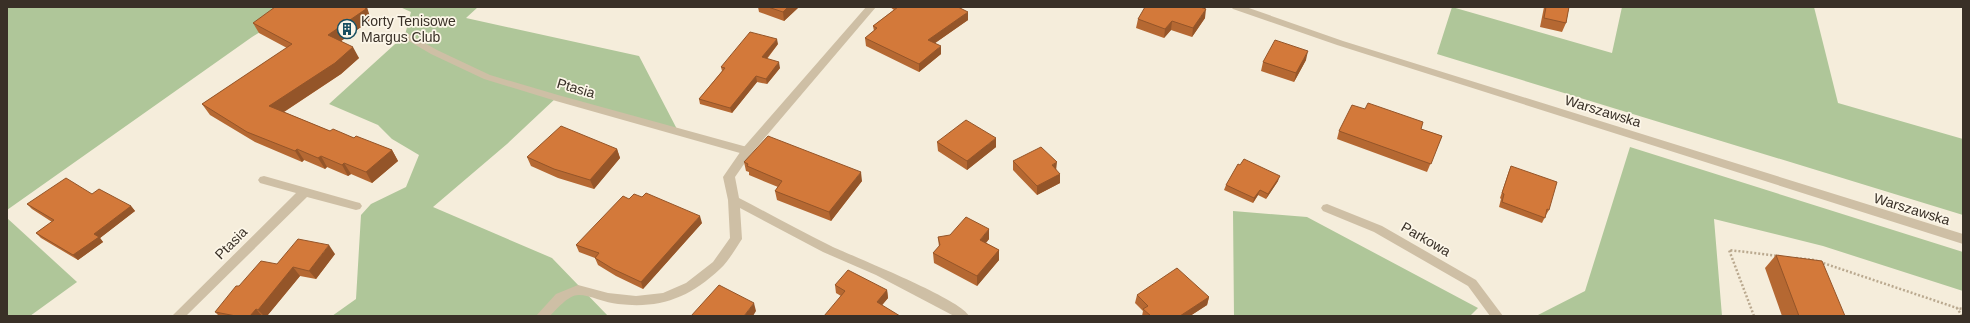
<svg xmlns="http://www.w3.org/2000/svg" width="1970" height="323" viewBox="0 0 1970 323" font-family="Helvetica,sans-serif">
  <rect width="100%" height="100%" fill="#f5eddb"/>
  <path fill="#afc699" d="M7 7H301L252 37 7 210Z
    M400 7H478L466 18 639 56 679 133 556 98 507 144 433 207 552 258 608 316H332L356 299 361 215 371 204 406 187 419 155 392 139 378 125 329 104 405 35 411 12Z
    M1452 7 1612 53 1622 7H1814L1838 103 1963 139V215L1437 54Z
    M1630 147 1963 252V291L1823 246 1714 219 1722 316H1536L1585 291Z
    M1233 211 1307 217 1478 308 1470 316H1234Z
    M7 218 77 282 30 316H7Z"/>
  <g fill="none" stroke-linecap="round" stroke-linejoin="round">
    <path stroke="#baa98f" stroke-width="2.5" stroke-dasharray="2 2" stroke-linecap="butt" d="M1796 258 1814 260 1957 308
      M1754 316 1729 250 1779 256
      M1962 316 1957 308 1963 309"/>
    <path fill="#cebfa5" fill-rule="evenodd" d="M405 32 437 50 490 75 558 95 747 147 752 151 747 155 556 101 484 79 431 54 402 37 401 35Z"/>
    <path fill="#cebfa5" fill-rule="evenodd" d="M866 7H876L751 154 735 177 739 198C770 214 800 231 831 246 854 257 961 299 969 316H954L876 275 823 252 740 208 742 239 740 242C734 251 728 262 720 269 689 298 660 309 618 304 606 303 589 295 579 295 568 295 557 309 550 316H536L556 294 578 285 608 293 636 296 663 293 686 283 713 262 730 238 728 200 723 177 725 174 743 148Z
      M264 176 356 202 360 203 362 206 360 209 356 210 307 197 186 316H172L296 193 260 183 258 180 260 177Z
      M1327 204 1382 226 1476 280 1503 316H1490L1468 286 1374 232 1323 211 1321 208 1323 205Z"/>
    <path fill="#cebfa5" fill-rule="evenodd" d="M1231 7H1246L1343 41 1963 234V244L1337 45 1233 9Z"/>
  </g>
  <path fill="#b56832" d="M758 7H799L784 21 759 12Z
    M890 7H958L968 20 935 43 941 54 919 72 866 46 865 38 874 31 873 26 894 10Z
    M1544 7H1569L1566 23 1562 32 1540 27Z
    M1205 18 1192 37 1171 30 1164 38 1136 28 1138 19Z
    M371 20 341 41 359 58 341 74 284 112 330 131 354 138 392 150 398 161 372 183 351 174 348 176 327 167 325 169 304 160 302 162 255 142 210 115 202 104 287 48 259 33 253 23Z
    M778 44 767 59 780 68 767 84 757 82 732 113 700 104 699 99 722 71 721 67Z
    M1306 60 1294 82 1261 71 1263 62Z
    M1421 129 1442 136 1427 172 1337 139 1339 131Z
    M937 142 996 147 967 170 938 151Z
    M617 149 620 158 594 189 558 178 531 166 527 157Z
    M1013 161 1056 169 1060 183 1037 195 1013 170Z
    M744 162 862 181 831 221 777 200 775 191 778 187 749 175V172L746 171Z
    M1511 166 1549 210 1546 215 1542 223 1499 207 1501 199 1500 198 1509 171Z
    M1278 181 1266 199 1258 195 1253 203 1224 190 1226 185Z
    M92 194 131 206 135 211 100 238 103 242 78 260 41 238 36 233 52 222 32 209 27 204Z
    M629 199 702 223 643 289 616 276 598 265 595 258 579 252 576 245Z
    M938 237 989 239 986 243 999 250V260L977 286 934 263 933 253 939 247Z
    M335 254 316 279 300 276 267 316H219L215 312 239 286 277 264Z
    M1776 255 1845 316H1782L1765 268Z
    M835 285 887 290 888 298 882 305 841 296 836 293Z
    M1137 295 1209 297 1207 305 1190 316H1142L1143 311 1135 303Z"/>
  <path fill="#945529" d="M365 7H367L371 20 334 46 328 35Z
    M788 7H799L784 21 783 12Z
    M1206 9 1205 18 1192 37 1193 28Z
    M968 12V20L928 48V40Z
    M1172 21 1171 30 1164 38 1165 29Z
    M777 39 778 44 763 63 762 57Z
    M941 46V54L919 72V64Z
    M353 47 359 58 341 74 276 117 269 106Z
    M1308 51 1306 60 1294 82 1296 73Z
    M779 62 780 68 767 84 766 79Z
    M756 76 757 82 732 113 730 108Z
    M996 138V147L967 170V161Z
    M297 149 304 160 302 162 295 151Z
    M617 149 620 158 594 189 590 180Z
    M392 150 398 161 372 183 366 172Z
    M321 156 327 167 325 169 318 158Z
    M1057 162 1056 171 1052 165Z
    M344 163 351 174 348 176 342 165Z
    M861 172 862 181 831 221 829 212Z
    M1060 174V183L1037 195V186Z
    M1280 176 1278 181 1266 199 1268 194Z
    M1260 190 1258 195 1253 203 1254 198Z
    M131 206 135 211 100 238 103 242 78 260 73 255 94 234Z
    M700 216 702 223 643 289 641 282Z
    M989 229V239L980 250V240Z
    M329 245 335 254 316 279 309 271Z
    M999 250V260L977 286V276Z
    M293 267 300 276 267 316H264L258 310Z
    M887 290 888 298 878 310 877 302Z
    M1209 297 1207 305 1190 316H1180Z
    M754 303 756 311 753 316H744Z
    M256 309 262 316H250Z"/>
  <path fill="#d3793a" stroke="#945529" d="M275 7H365L366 9 328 35 353 47 335 63 269 106 330 131 333 129 354 138 356 136 392 150 366 172 344 163 342 165 321 156 318 158 297 149 295 151 247 132 202 104 292 44 253 23Z
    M768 7H788L783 12Z
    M898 7H958L968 12 928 40 941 46 919 64 865 38 877 28 873 26Z
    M1145 7H1200L1206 9 1193 28 1172 21 1165 29 1138 19Z
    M1546 7H1569L1566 23 1544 18Z
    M750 32 777 39 762 57 779 62 766 79 756 76 730 108 699 99 725 68 721 67Z
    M1275 40 1308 51 1296 73 1263 62Z
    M1368 103 1423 122 1421 129 1442 136 1431 164 1339 131 1352 105 1365 109Z
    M966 120 996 138 967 161 937 142Z
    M561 126 617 149 590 180 554 169 527 157Z
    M768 136 861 172 829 212 775 191 782 181 747 166 748 164 744 162Z
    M1041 147 1057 162 1052 165 1060 174 1037 186 1013 161Z
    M1244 159 1280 176 1268 194 1260 190 1254 198 1226 185 1238 164 1240 165Z
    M1511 166 1557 182 1549 210 1547 209 1545 218 1502 202 1504 194 1502 193Z
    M66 178 92 194 99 189 131 206 94 234 99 237 73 255 36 233 54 220 27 204Z
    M646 193 700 216 641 282 613 269 595 258 599 253 576 245 623 196 629 199 634 194 642 197Z
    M966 217 989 229 980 240 999 250 977 276 933 253 940 245 938 237 950 235Z
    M298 239 329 245 309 271 293 267 258 310 256 309 250 316H236L215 312 236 286H239L261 261 277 264Z
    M1776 255 1822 261 1845 316H1799Z
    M1177 268 1209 297 1180 316H1151L1143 309 1148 306 1137 295Z
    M848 270 887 290 877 302 900 316H824L845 291 835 285Z
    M719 285 754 303 744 316H691Z"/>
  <defs>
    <symbol id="building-ring" viewBox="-11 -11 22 22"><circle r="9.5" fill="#fcf6e8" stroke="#184f60" stroke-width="1.5"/><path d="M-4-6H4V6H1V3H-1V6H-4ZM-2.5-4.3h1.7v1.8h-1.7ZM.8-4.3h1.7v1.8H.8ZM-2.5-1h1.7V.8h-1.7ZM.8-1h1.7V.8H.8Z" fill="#184f60"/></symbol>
  </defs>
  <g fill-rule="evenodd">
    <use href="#building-ring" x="336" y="18" width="22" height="22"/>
  </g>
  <g text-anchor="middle" stroke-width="3.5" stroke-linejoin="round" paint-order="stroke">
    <g font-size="14" fill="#393027" stroke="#fcf6e8" text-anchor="start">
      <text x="361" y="26">Korty Tenisowe<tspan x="361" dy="16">Margus Club</tspan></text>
    </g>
    <g font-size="14" fill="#393027" stroke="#fcf6e8">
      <text transform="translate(576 88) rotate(16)" y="5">Ptasia</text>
      <text transform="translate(1603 111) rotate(17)" y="5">Warszawska</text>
      <text transform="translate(1912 209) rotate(17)" y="5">Warszawska</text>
      <text transform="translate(1426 239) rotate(30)" y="5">Parkowa</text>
      <text transform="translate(231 243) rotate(-45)" y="5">Ptasia</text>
    </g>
  </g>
  <rect width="1970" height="323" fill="none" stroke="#393027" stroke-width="16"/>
</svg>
